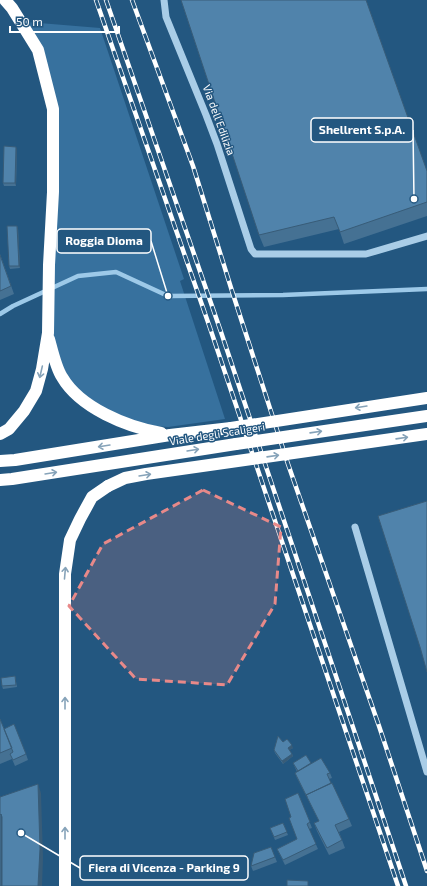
<svg xmlns="http://www.w3.org/2000/svg" width="427" height="886" viewBox="0 0 427 886" font-family="'Exo 2',sans-serif">
  <rect width="100%" height="100%" fill="#235780"/>
  <path fill="#37719e" d="M27 22 100 28 184 279 180 281 225 419 168 427 144 425 120 420 72 386 55 349 52 324 58 144Z"/>
  <g fill="none" stroke-linecap="round" stroke-linejoin="round">
    <path stroke="#9dc9e8" stroke-width="4.5" d="M0 314 13 306 78 276 116 272 168 296 283 295 427 289"/>
    <path stroke="#a9cde7" stroke-width="7" d="M164 0 166 17 206 115 217 144 251 249 255 254H366L427 236
      M355 527 427 772"/>
    <path stroke="#fff" stroke-width="12" d="M49 339C52 350 56 368 62 377 80 408 127 427 161 433
      M0 434 9 429 24 411 36 391 42 369 48 333 49 265 53 192V109L38 50 12 8 5 0
      M0 461 15 460 170 435 231 428
      M0 480 12 479 236 444
      M65 886V574L70 540 80 519 92 497 108 486"/>
    <defs>
      <path id="rail" d="M96 0 209 325 398 886
        M106 0 221 332 406 886
        M132 0 193 166 232 291 288 464 379 726 427 871"/>
    </defs>
    <use href="#rail" stroke="#fff" stroke-width="4.5"/>
    <use href="#rail" stroke="#235780" stroke-width="3" stroke-dasharray="9" stroke-linecap="butt"/>
    <path stroke="#fff" stroke-width="12" d="M231 428 427 398
      M236 444 427 416
      M108 486 125 478 146 474 427 434"/>
  </g>
  <path fill="#457193" d="M17 149 16 186H4L3 183Z
    M427 171V216L344 244 339 229 264 247 259 235Z
    M17 226 18 228 20 268 10 269 9 266Z
    M0 254 14 294 0 300Z
    M15 676 17 687 3 689 2 686Z
    M0 719 4 729 26 754 28 760 15 766 12 759 0 764Z
    M283 742 293 748 289 750 292 754 293 756 283 764 275 753 274 750Z
    M293 763H311L330 773 332 778 329 779 349 819 352 826 339 832 345 848 329 855 317 831 314 823 319 821 297 778 295 773 297 772Z
    M298 793 312 828 309 829 318 849 285 865 277 849 297 839 291 817Z
    M283 823 288 835 275 840 270 828Z
    M275 857 277 862 253 871 251 866Z"/>
  <path fill="#385c78" d="M16 147 17 149 16 186 15 183Z
    M17 226 18 228 20 268 19 266Z
    M292 745 293 748 288 751V748Z
    M292 754 293 756 283 764 282 761Z
    M38 784 41 793 43 858 42 886H38Z
    M1 814 5 827V886H1Z"/>
  <path fill="#5083ab" stroke="#385c78" d="M181 0H366L427 171V202L340 232 334 217 259 235Z
    M4 146 16 147 15 183H3Z
    M7 226H17L19 266H9Z
    M0 255 11 286 0 291Z
    M427 501V672L420 647 378 516Z
    M15 676 16 685 2 686 1 678Z
    M0 719 12 748 0 753Z
    M14 724 26 754 13 760 10 754 13 752 4 729Z
    M278 736 283 742 287 739 292 745 288 748 292 754 282 761 274 750Z
    M306 755 311 763 298 771 293 763Z
    M321 758 330 773 327 774 331 783 306 795 307 797 295 773Z
    M332 783 349 819 335 825 342 840 327 848 314 823 319 821 306 795Z
    M38 784 40 849 38 886H2V817L1 814 0 815V797Z
    M298 793 310 822 307 824 316 844 283 860 277 849 297 839 289 818 291 817 285 799Z
    M1 814V886H0V815Z
    M283 823 287 832 274 837 270 828Z
    M271 847 275 857 251 866 254 853Z
    M287 880 308 881V886H287Z"/>
  <defs><path id="oneway-shaft" d="M-6 0H5M1.5-3L5.5 0L1.5 3" fill="none" stroke-width="1.6" stroke-linecap="round" stroke-linejoin="round"/></defs>
  <g stroke="#86a3b9">
    <use href="#oneway-shaft" transform="translate(41 372) rotate(103)"/>
    <use href="#oneway-shaft" transform="translate(361 407) rotate(171)"/>
    <use href="#oneway-shaft" transform="translate(316 432) rotate(-8)"/>
    <use href="#oneway-shaft" transform="translate(402 438) rotate(-8)"/>
    <use href="#oneway-shaft" transform="translate(104 446) rotate(171)"/>
    <use href="#oneway-shaft" transform="translate(193 450) rotate(-9)"/>
    <use href="#oneway-shaft" transform="translate(273 456) rotate(-8)"/>
    <use href="#oneway-shaft" transform="translate(51 473) rotate(-9)"/>
    <use href="#oneway-shaft" transform="translate(145 475) rotate(-9)"/>
    <use href="#oneway-shaft" transform="translate(65 573) rotate(-85)"/>
    <use href="#oneway-shaft" transform="translate(65 703) rotate(-90)"/>
    <use href="#oneway-shaft" transform="translate(65 833) rotate(-90)"/>
  </g>
  <path fill="#e88989" fill-opacity="0.2" stroke="#e88989" stroke-width="3" stroke-dasharray="8 5" stroke-linejoin="round" d="M203 490 281 527 275 604 227 685 136 679 69 606 103 544Z"/>
  <g text-anchor="middle" stroke-width="3" stroke-linejoin="round" paint-order="stroke">
    <g font-size="11" fill="#fff" stroke="#235780">
      <text transform="translate(219 120) rotate(70)" y="4">Via dell'Edilizia</text>
      <text transform="translate(217 434) rotate(-9)" y="4">Viale degli Scaligeri</text>
    </g>
  </g>
  <path fill="none" stroke="#fff" stroke-width="1.5" d="M414 199L413 130M168 296L151 241M21 833L80 868"/>
  <g fill="#fff" stroke="#235780" stroke-width="1.5">
    <circle cx="414" cy="199" r="4"/>
    <circle cx="168" cy="296" r="4"/>
    <circle cx="21" cy="833" r="4"/>
  </g>
  <g fill="#235780" stroke="#fff" stroke-width="1.5">
    <rect x="311" y="118" width="102" height="24" rx="4"/>
    <rect x="57" y="229" width="94" height="24" rx="4"/>
    <rect x="80" y="856" width="168" height="24" rx="4"/>
  </g>
  <g font-size="12" text-anchor="middle" font-weight="bold" fill="#fff">
    <text x="362" y="134">Shellrent S.p.A.</text>
    <text x="104" y="245">Roggia Dioma</text>
    <text x="164" y="872">Fiera di Vicenza - Parking 9</text>
  </g>
  <path d="M10 26v6h109v-6" fill="none" stroke="#ffffff" stroke-width="2"/>
  <text x="16" y="26" font-size="12" fill="#ffffff" stroke="#235780" stroke-width="3" paint-order="stroke">50 m</text>
</svg>
